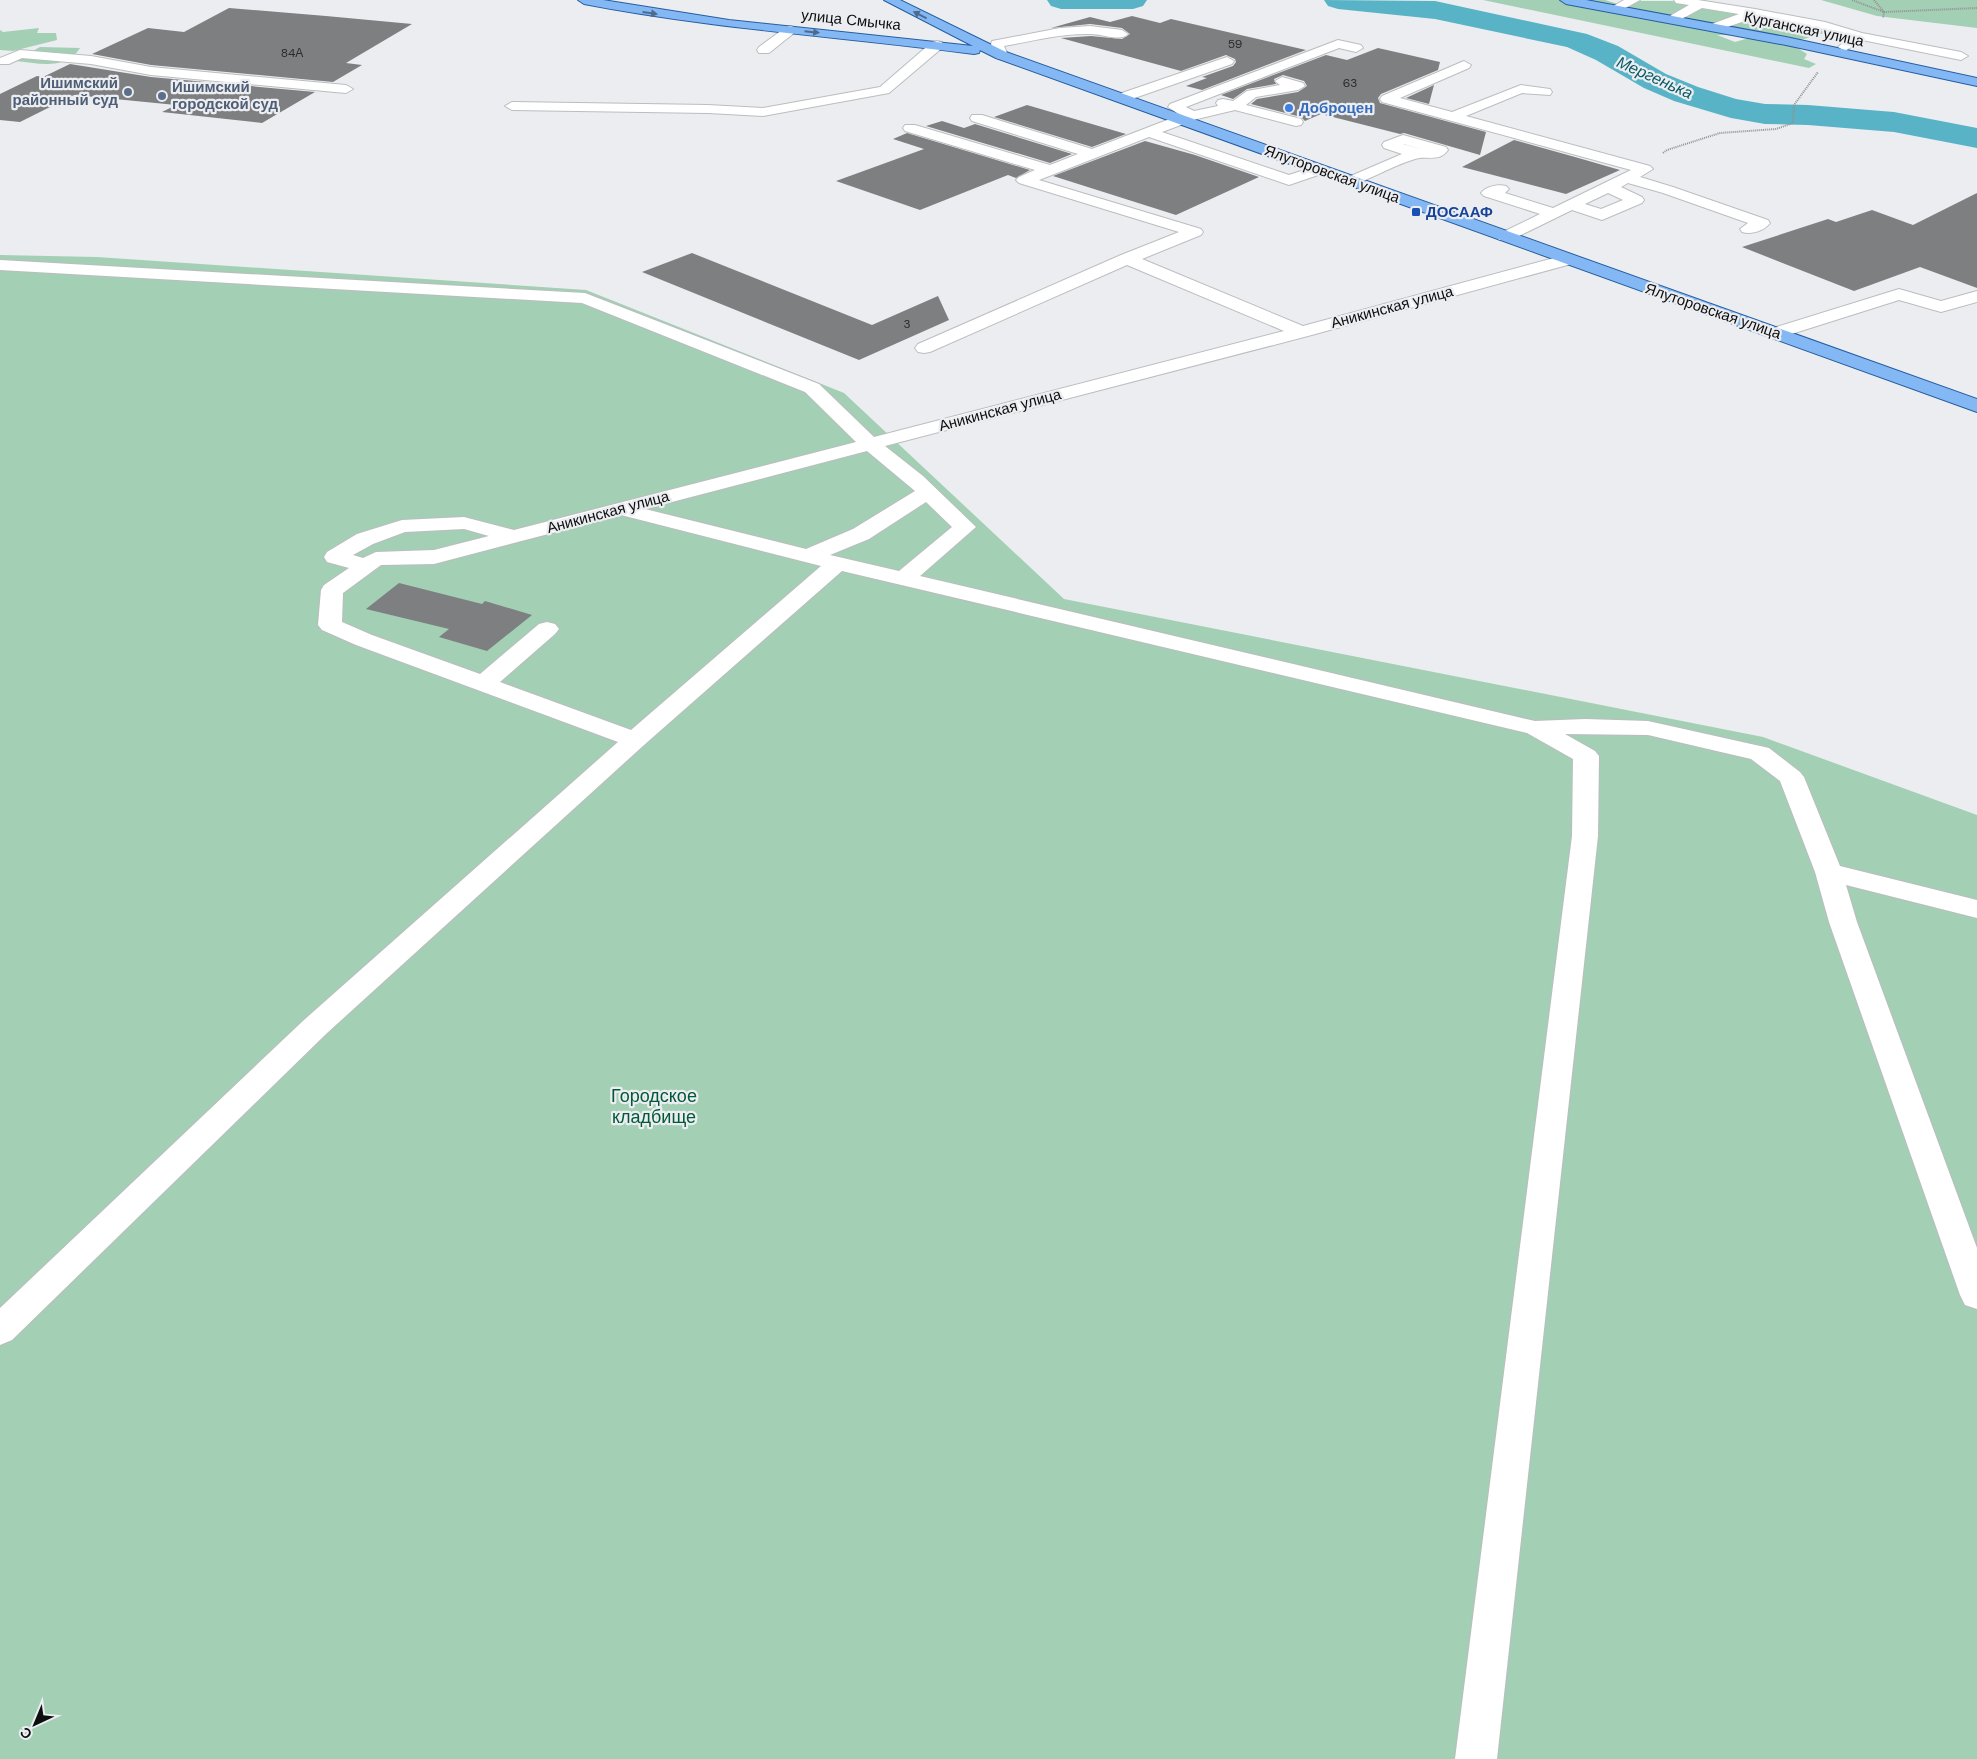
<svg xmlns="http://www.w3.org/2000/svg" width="1977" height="1759" viewBox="0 0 1977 1759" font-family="'DM Sans',sans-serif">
  <rect width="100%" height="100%" fill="#ecedf0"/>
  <path fill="#a3cfb5" d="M1483 0H1605L1622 5 1636 1H1672L1828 32 1797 41 1775 36 1717 35 1735 42 1749 38 1786 41 1807 54 1804 59 1816 64 1809 68Z
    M1821 0H1977V28L1877 16Z
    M39 28 37 33H56L57 40 13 51 0 50V30L3 32Z
    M40 47 80 48C66 71 38 63 15 61Z
    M0 255 97 257 586 290 844 393 1064 599 1763 737 1977 815V1759H0Z"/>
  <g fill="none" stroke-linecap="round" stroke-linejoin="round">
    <path fill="#58b3c6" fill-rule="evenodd" d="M1047 0H1147L1143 6 1133 9H1061L1051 6Z
      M1324 0 1435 1 1587 34 1618 46 1666 74 1698 87 1736 99 1765 104 1808 105 1894 112 1977 128V148L1894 132 1808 125 1765 124 1731 118 1674 101 1644 88 1596 60 1567 47 1435 19 1338 9 1328 6Z"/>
  </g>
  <path fill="#7d7f81" d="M229 8 326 16 412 24 346 63 362 65 333 82 151 65 92 54 148 28 184 32Z
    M1132 16 1160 23 1171 19 1306 50 1202 90 1186 86 1207 78 1202 77 1233 66 1236 62 1235 59 1226 55 1181 71 1061 38 1091 36 1122 39 1130 34 1122 28 1090 24 1051 28 1090 17 1110 22Z
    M1378 48 1440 62 1438 70 1381 94 1378 98 1380 103 1486 132 1480 155 1404 133 1400 134 1321 114 1305 121 1301 117 1251 104 1257 99 1298 92 1307 86 1304 81 1283 75 1274 79 1276 84 1247 89 1233 99 1221 95 1326 55 1347 60Z
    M70 64 151 77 315 92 262 123 162 112 176 105 74 95 20 122 0 120V94L37 76 43 77Z
    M1434 85 1429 104 1406 98Z
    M1027 105 1126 134 1092 147 994 117Z
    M942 121 964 128 975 124 1072 154 1050 163 926 126Z
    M907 133 1030 170 1016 178 1008 175 920 210 836 181 924 149 893 139Z
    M1514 140 1575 157 1620 170 1566 194 1462 167Z
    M1145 141 1195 155 1259 177 1176 215 1053 176Z
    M1977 193V288L1920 267 1854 291 1742 247 1828 219 1836 222 1872 210 1913 225Z
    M692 253 872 325 938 296 949 320 859 360 642 272Z
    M399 583 482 604 485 601 532 615 487 651 439 637 449 629 366 609Z"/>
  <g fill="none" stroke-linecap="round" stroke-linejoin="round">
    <defs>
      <path id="minor" d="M1624 0H1640L1620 11H1612L1610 8Z
        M1674 0H1698L1755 9 1825 22 1862 33 1961 52 1968 56 1961 60 1862 40 1845 51 1838 47 1850 37 1823 29 1756 17 1716 31 1712 30 1710 27 1712 24 1739 14 1702 8 1674 23 1670 22 1668 19 1670 16 1689 5 1676 3Z
        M790 26 794 27 796 30 794 33 769 53H759L757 50 759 47 786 27Z
        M1090 26 1122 30 1128 34C1122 42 1101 34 1091 34 1061 33 1033 41 1004 46L1008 55 1001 59 996 58 991 44 992 41 1060 28Z
        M1338 40 1361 45 1363 48 1356 52 1339 48 1186 107 1194 111 1218 106 1216 103 1218 100 1223 99 1233 101 1247 91 1280 85 1275 81 1282 77 1303 83 1305 86 1298 90 1256 97 1246 105 1301 119 1303 122 1301 125 1296 126 1235 110 1197 119 1162 132 1289 175 1319 165 1324 167 1327 170 1324 173 1289 185 1149 137 1039 180 1201 229 1203 232 1201 235 1142 259 1303 326 1565 255 1571 256 1573 260 1571 264 1308 336 885 446 923 476 976 527 920 576 1535 721 1585 719 1648 721 1769 748 1800 772 1804 777 1840 866 1977 900V918L1846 885 1857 922 1977 1248V1309L1965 1305 1960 1295 1829 922 1815 872 1780 781 1751 759 1648 735 1565 734 1595 751 1599 756 1598 836 1497 1759H1455L1572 836 1573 759 1527 733 842 571 644 745 326 1034 12 1340 0 1345V1308L304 1020 618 742 356 645 322 630 318 625 321 590 324 585 349 568 327 562 324 557 327 552 357 534 402 520 464 517 514 530 856 442 805 392 582 303 0 270V260L585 293 819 384 874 437 1284 331 1127 265 930 352 924 353 918 352 915 348 918 344 1121 255 1179 232 1019 183 1016 180 1019 177 1035 170 905 131 903 128 905 125H915L1050 165 1078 154 972 121 970 118 972 115H982L1092 149 1180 115 1168 107 1170 104ZM867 451 915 491 853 529 806 549 645 509ZM926 502 952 527 899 571 830 555 869 539ZM621 515 821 566 631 730 500 682 555 634 559 629 555 624 547 622 539 624 480 674 372 635 342 622 343 593 381 565 434 564ZM464 529 489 536 434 550 376 552 363 558 353 555 373 544 405 532Z
        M937 41 942 42 943 45 942 48 889 93 763 116 708 113 512 110 505 106 512 102 708 105 763 108 880 87 932 42Z
        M20 50 91 56 151 67 346 85 353 89 346 93 151 75 91 64 22 58 9 64H0V58Z
        M1227 57 1234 61 1232 64 1126 101H1116L1114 98 1116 95Z
        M1464 61 1471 65 1469 68 1400 98 1452 112 1521 85 1550 89 1552 92 1550 95 1522 93 1466 116 1650 166 1653 169 1640 177 1673 187 1768 220 1770 223C1764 231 1751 235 1742 232L1740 229 1748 223 1663 193 1628 183 1621 187 1642 197 1644 200 1642 203 1602 220 1572 210 1511 240H1499L1497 237 1499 234 1540 214 1484 196 1481 193C1486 186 1499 184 1506 186L1509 189 1505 193 1553 208 1631 170 1382 102 1380 99 1382 96ZM1608 193 1623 200 1601 209 1585 204Z
        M1403 135 1446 147 1448 150C1439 163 1426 155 1415 159 1395 165 1376 176 1356 184H1346L1343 181 1346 178 1402 154 1384 148 1382 145 1384 142ZM1403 144H1404L1424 150Z
        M1899 289 1941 301 1977 291V302L1941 312 1899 300 1782 337 1776 338 1770 337 1767 333 1770 329Z"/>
      <path id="major" d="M578 0H603L729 20 973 46 884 0H900L1006 52 1977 399V412L996 58 980 50 979 53 974 54C844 37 713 29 584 4Z
        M1560 0H1586L1786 37 1977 78V86L1786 45 1566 4Z"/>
    </defs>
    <use href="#minor" stroke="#bbbdbf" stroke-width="2"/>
    <use href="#major" stroke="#255ea0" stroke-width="2"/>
    <path stroke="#919294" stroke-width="2" stroke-dasharray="1 1" stroke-linecap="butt" d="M1852 0 1884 12 1977 8
      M1874 0 1884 12 1883 18
      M1663 153 1667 150 1720 133 1776 129 1793 123 1794 105 1818 72"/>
    <use href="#minor" fill="#fff" fill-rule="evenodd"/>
    <use href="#major" fill="#84b8f5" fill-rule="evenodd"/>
  </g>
  <defs><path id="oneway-solid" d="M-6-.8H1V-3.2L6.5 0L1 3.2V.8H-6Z" transform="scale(1.25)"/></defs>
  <g fill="#4e6b8d">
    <use href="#oneway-solid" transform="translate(650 13) rotate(8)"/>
    <use href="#oneway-solid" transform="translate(920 15) rotate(-153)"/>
    <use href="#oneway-solid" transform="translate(812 32) rotate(6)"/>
  </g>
  <g fill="#5c6f8a" stroke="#ecedf0" stroke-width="2">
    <circle cx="128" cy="92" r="5"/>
    <circle cx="162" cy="96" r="5"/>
  </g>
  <circle fill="#3f7fe0" stroke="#ecedf0" stroke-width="2" cx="1289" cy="108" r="5"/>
  <rect fill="#1a4fb4" stroke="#ecedf0" stroke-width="2" x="1411" y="207" width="10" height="10" rx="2.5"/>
  <g text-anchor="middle" stroke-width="4.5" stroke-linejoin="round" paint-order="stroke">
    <g font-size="12" fill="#282a2b">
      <text x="1235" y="48">59</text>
      <text x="292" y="57">84А</text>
      <text x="1350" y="87">63</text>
      <text x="907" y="328">3</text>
    </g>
    <g font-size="15" fill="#0c0d0e" stroke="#ecedf0">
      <text transform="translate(851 20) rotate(6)" y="5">улица Смычка</text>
      <text transform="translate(1804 29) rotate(12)" y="5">Курганская улица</text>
      <text transform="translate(1332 174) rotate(20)" y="5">Ялуторовская улица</text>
      <text transform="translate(1392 307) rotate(-15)" y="5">Аникинская улица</text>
      <text transform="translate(1713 311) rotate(19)" y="5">Ялуторовская улица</text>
      <text transform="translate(1000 410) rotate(-15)" y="5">Аникинская улица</text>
      <text transform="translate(608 512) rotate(-15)" y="5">Аникинская улица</text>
    </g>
    <g font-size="15" font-weight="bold" fill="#4e5e75" stroke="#ecedf0" text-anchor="end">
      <text x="118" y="88">Ишимский<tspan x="118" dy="17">районный суд</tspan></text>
      <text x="172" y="92" text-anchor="start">Ишимский<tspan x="172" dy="17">городской суд</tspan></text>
    </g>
    <g font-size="15" font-weight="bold" fill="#366cbe" stroke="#ecedf0" text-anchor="start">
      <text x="1299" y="113">Доброцен</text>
    </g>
    <g font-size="15" font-weight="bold" fill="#164399" stroke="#ecedf0" text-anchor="start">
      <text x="1426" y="217">ДОСААФ</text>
    </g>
    <g font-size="16" font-style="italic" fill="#095a67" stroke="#ecedf0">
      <text transform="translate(1655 77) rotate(24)" y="6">Мергенька</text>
    </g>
    <g font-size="18" fill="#005a37" stroke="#ecedf0">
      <text x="654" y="1102">Городское<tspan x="654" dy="21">кладбище</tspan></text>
    </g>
  </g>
  <g transform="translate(35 1724) rotate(224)" stroke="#ecedf0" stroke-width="4" paint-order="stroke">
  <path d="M0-4L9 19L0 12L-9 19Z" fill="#0c0d0e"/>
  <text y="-8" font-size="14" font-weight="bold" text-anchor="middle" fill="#0c0d0e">С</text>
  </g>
</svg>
